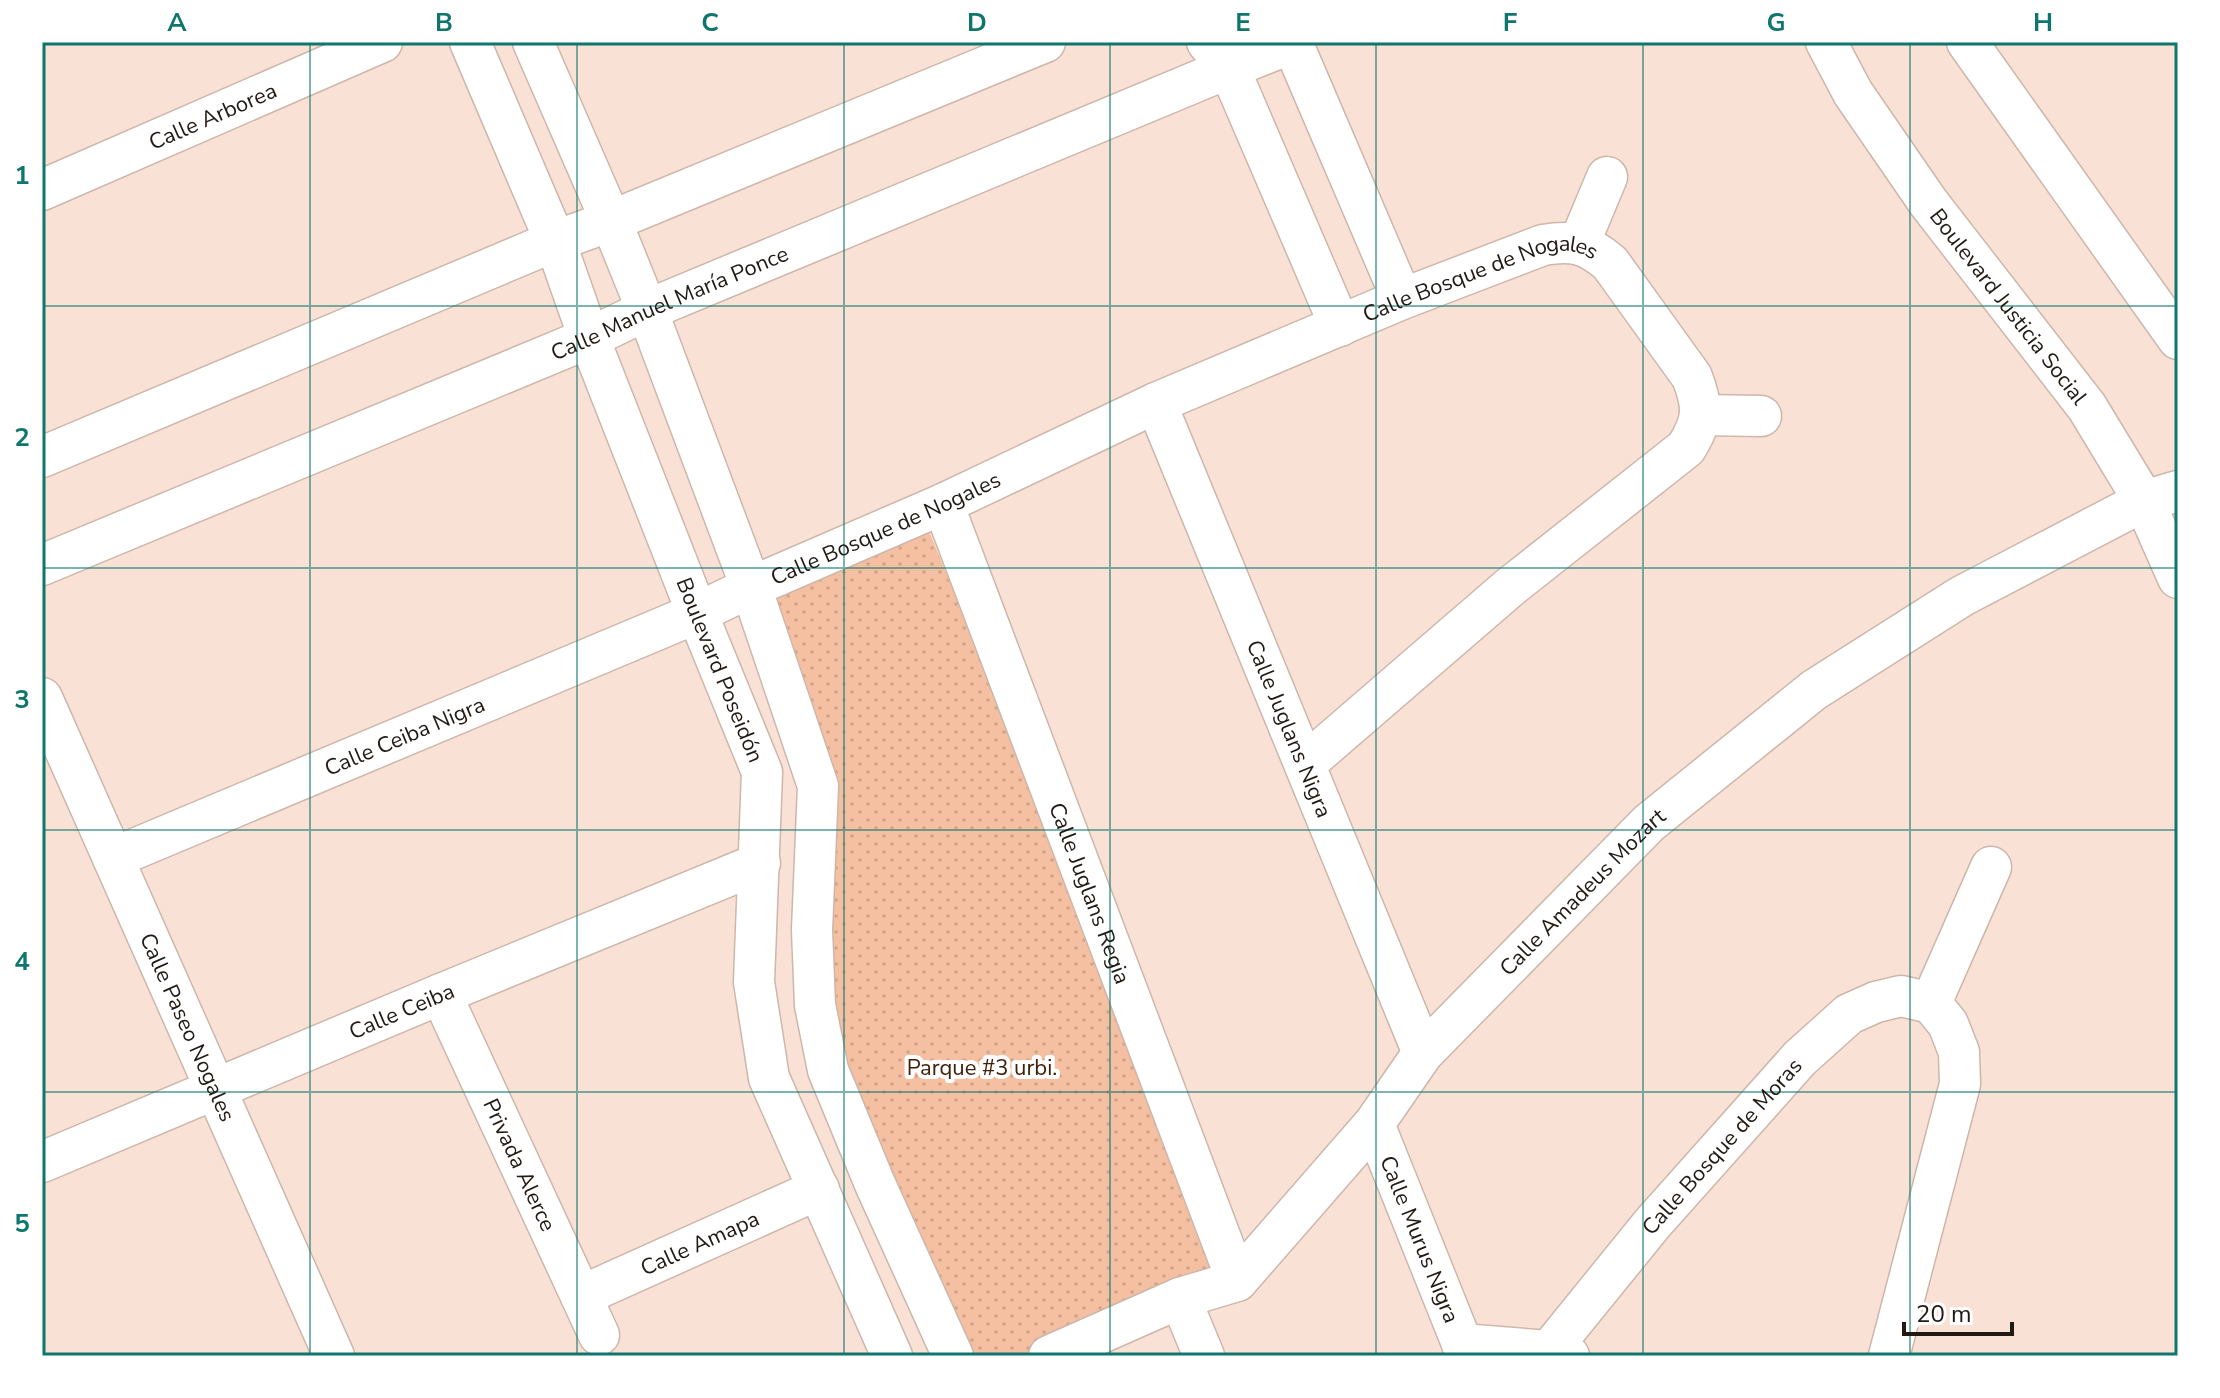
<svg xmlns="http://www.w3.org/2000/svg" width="2220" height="1398" viewBox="0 0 2220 1398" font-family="'Nunito Sans',sans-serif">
  <defs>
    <pattern id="grass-dots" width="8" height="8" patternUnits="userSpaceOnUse" patternTransform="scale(2)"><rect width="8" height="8" fill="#f5bfa1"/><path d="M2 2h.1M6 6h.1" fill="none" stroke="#d2a48a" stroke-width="1.8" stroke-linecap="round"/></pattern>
  </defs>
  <rect width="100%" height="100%" fill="#f9e1d5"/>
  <path fill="url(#grass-dots)" d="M928 529 1237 1281 1036 1356H937L825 1092 812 806 769 595Z"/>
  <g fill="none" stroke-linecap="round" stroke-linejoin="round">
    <defs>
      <g id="minor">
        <path id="s1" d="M470 42 555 241 589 338 697 613 762 772 754 982 769 1078 892 1356"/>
        <path d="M533 42 611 221 647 310 751 587 818 786 812 930 815 1005 828 1070 875 1184 953 1356"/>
        <path d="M1207 42 1229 68 1340 326"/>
        <path d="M1292 42 1402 299"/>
        <path id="s2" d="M1826 42 1853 93 1928 202 2087 407 2144 501 2178 578"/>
        <path d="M1967 42 2178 339"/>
        <path id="s3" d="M42 190 382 42"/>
        <path d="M1579 244 1607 177"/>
        <path id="s4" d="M1156 403 1423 1053"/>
        <path d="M1701 415 1761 416"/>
        <path d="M42 457 555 241 611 221 1045 42"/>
        <path id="s5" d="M943 504 1237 1281"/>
        <path id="s6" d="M42 565 589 338 647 310 1229 68 1295 42"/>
        <path id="s7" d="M42 698 334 1356"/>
        <path id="s8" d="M113 858 697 613 751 587 943 504 1156 403 1402 299 1543 245C1573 240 1586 243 1610 263L1692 377C1704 408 1703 421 1686 448L1510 587 1305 764"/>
        <path id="s9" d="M441 994 599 1335"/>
        <path d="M1931 1003 1991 867"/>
        <path id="s10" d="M1374 1124 1467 1356"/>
        <path id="s11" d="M42 1162 441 994 760 863"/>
        <path id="s12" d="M581 1296 819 1189"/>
        <path d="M1180 1298 1204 1356"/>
        <path d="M1462 1344 1549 1351 1569 1356"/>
        <path id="s13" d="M1549 1351 1652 1224 1800 1058 1849 1014 1876 1002 1901 996 1931 1003 1948 1024 1959 1052 1960 1084 1889 1356"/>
        <path id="s14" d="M1049 1356 1180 1298 1237 1281 1374 1124 1423 1053 1649 823 1814 690 1962 596 2144 501 2178 491"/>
      </g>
    </defs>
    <use href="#minor" stroke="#cdb7ab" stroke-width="43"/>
    <use href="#minor" stroke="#fff" stroke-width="40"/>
  </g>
  <path fill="none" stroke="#0f766e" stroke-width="2" stroke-opacity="0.55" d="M310 42V1356M577 42V1356M844 42V1356M1110 42V1356M1376 42V1356M1643 42V1356M1910 42V1356M42 306H2178M42 568H2178M42 830H2178M42 1092H2178"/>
  <g text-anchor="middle" stroke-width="8" stroke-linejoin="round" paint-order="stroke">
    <g font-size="22" fill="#211914" stroke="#fff">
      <text dy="8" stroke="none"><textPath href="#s3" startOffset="186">Calle Arborea</textPath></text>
      <text dy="8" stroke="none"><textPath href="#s8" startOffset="1488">Calle Bosque de Nogales</textPath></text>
      <text dy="8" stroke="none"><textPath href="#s6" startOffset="680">Calle Manuel María Ponce</textPath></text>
      <text dy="8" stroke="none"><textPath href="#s2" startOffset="322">Boulevard Justicia Social</textPath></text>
      <text dy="8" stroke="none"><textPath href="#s8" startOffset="840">Calle Bosque de Nogales</textPath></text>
      <text dy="8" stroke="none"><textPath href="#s1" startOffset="676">Boulevard Poseidón</textPath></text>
      <text dy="8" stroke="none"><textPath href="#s4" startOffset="352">Calle Juglans Nigra</textPath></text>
      <text dy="8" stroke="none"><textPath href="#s8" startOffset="316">Calle Ceiba Nigra</textPath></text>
      <text dy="8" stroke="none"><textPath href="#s5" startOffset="416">Calle Juglans Regia</textPath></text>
      <text dy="8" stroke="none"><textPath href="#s14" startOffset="724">Calle Amadeus Mozart</textPath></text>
      <text dy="8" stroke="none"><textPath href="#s11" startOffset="390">Calle Ceiba</textPath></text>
      <text dy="8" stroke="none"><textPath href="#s7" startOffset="360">Calle Paseo Nogales</textPath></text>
      <text dy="8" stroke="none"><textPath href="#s13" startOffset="268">Calle Bosque de Moras</textPath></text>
      <text dy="8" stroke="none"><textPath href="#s9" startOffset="188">Privada Alerce</textPath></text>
      <text dy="8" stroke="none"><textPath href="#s10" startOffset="124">Calle Murus Nigra</textPath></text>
      <text dy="8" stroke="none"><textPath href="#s12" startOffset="130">Calle Amapa</textPath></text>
    </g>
    <g font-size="22" fill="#41200a" stroke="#fff">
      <text x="982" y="1075">Parque #3 urbi.</text>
    </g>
  </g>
  <rect width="2220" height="1398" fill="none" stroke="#ffffff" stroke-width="88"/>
  <path d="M1904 1322v12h108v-12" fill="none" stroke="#211914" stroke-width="4"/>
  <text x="1916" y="1322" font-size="24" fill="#211914" stroke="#ffffff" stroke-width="6" paint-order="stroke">20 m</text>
  <rect x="44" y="44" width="2132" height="1310" fill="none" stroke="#0f766e" stroke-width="3"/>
  <g font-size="26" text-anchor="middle" font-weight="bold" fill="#0f766e">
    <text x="177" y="31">A</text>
    <text x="444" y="31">B</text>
    <text x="710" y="31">C</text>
    <text x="977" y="31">D</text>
    <text x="1243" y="31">E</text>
    <text x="1510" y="31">F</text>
    <text x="1776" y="31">G</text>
    <text x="2043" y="31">H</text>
    <text x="22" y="184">1</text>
    <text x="22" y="446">2</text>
    <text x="22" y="708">3</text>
    <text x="22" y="970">4</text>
    <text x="22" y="1232">5</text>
  </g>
</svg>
